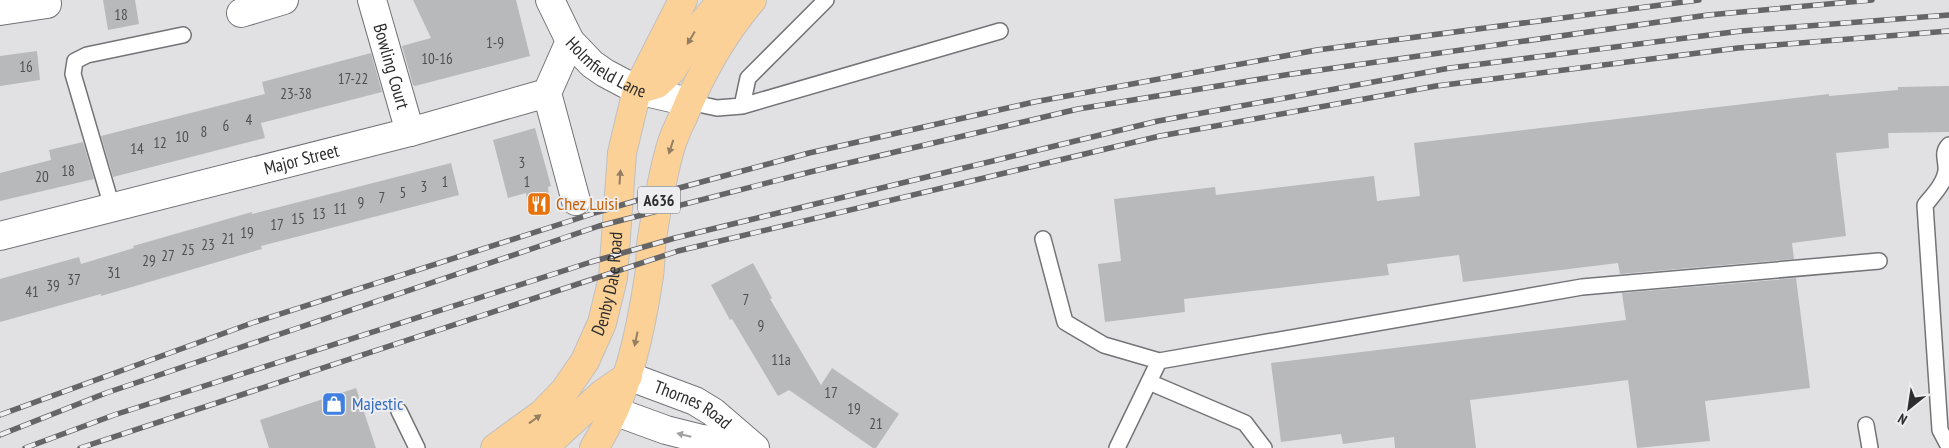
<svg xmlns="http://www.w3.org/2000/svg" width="1949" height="448" viewBox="0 0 1949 448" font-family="'PT Sans Narrow',sans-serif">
  <rect width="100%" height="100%" fill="#e1e1e4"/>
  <path fill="#b8b9bb" d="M103 0H135L139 24 108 30Z
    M413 0H516L530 56 415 86 413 85 402 46 431 38Z
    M37 51 40 80 0 86V56Z
    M371 53 382 92 261 123 265 138 113 177 101 136 265 94 262 82Z
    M1949 86V132L1888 133 1889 148 1836 153 1846 236 1792 243 1794 259 1620 274 1618 263 1463 282 1459 255 1387 264 1389 275 1184 299 1185 312 1105 322 1098 264 1121 261 1114 199 1215 187 1216 195 1374 176 1377 201 1420 196 1414 143 1829 94V96L1898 90V87Z
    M535 128 551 186 548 187 551 213 529 215 526 193 508 198 493 140Z
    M83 142 94 179 0 201V173L51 160 49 150Z
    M451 163 459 195 261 246 262 249 101 296V294L0 322V279L79 257 81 264 134 248 133 246 252 212V214Z
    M753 263 772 298 770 299 821 385 832 368 899 414 876 448H873L789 390 778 396 732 319 730 320 711 285Z
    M1796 278 1810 388 1705 401 1710 441 1637 448 1628 380 1470 400 1476 448H1395L1394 437 1343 444 1341 434 1281 442 1271 363 1626 320 1622 293Z
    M356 388 376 448H269L260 420Z"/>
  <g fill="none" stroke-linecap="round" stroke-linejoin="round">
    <defs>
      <path id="lane" d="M689 102 717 108 742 106 1000 31
        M742 106 748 78 826 0
        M1949 145C1941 153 1947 160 1946 171 1944 184 1933 195 1925 205L1940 430 1949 447
        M112 207 73 74 75 61 87 55 183 35
        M1043 239 1065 322 1104 345 1159 361 1582 287 1879 261
        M1149 382 1245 423 1264 448
        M399 411 417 448
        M1866 425 1870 448
        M1117 448 1159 361"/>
      <g id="street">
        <path id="s1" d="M372 0 410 132"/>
        <path id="s2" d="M550 0 570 41 592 64 605 73 637 90 689 102"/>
        <path d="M0 11 47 4"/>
        <path d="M241 13 284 0"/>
        <path d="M547 93 576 201"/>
        <path id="s3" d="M0 236 410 132 547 93 570 41"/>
      </g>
      <g id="secondary">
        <path id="s4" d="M628 376 695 401 713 412 755 448"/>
        <path d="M614 411 666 430 702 439 749 445"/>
      </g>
      <g id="primary">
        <path d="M637 90 657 84 672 70 697 30 722 0"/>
        <path id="s5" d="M495 448 543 413 565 390 585 361 602 323 613 278 622 153 637 90 683 0"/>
        <path d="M524 448 554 438 602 394 628 376"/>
        <path d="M594 448C627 397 640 335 649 276 651 263 650 250 652 238 657 208 662 177 670 149 673 138 678 127 683 117 700 75 723 34 752 0"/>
      </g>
    </defs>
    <use href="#lane" stroke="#737476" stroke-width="18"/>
    <use href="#street" stroke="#737476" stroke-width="30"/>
    <use href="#secondary" stroke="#737476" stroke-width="30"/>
    <use href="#primary" stroke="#c0c0c0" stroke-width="30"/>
    <use href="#lane" stroke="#fff" stroke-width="15"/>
    <use href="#street" stroke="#fff" stroke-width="28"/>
    <use href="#secondary" stroke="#fff" stroke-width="28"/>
    <use href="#primary" stroke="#fbd197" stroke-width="28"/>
    <defs>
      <path id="rail" d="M0 415 252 323 598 212 679 188 809 153 1034 102 1317 50 1699 0
        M0 435 106 393 599 226 810 172 1078 109 1285 75 1708 15 1872 0
        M25 448 114 415 591 262 675 238 1158 121 1450 68 1741 31 1949 15
        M80 448 678 251 1160 136 1436 86 1738 48 1949 31"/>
    </defs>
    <use href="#rail" stroke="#656567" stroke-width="5.5"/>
    <use href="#rail" stroke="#eeeef1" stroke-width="4" stroke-dasharray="11" stroke-linecap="butt"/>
  </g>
  <defs><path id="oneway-solid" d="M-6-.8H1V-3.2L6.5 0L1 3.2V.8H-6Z" transform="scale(1.25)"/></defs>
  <g fill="#947f62">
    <use href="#oneway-solid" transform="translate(691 38) rotate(121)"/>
    <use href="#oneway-solid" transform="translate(671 147) rotate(108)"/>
    <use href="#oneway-solid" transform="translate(620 177) rotate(-86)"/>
    <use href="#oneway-solid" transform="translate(636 339) rotate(102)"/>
    <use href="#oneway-solid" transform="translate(535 419) rotate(-36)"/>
  </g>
  <use fill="#a0a0a1" href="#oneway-solid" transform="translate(684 435) rotate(-166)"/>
  <defs>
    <symbol id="restaurant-square" viewBox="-11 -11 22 22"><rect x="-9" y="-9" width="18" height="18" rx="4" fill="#e8710a" stroke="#eeeef1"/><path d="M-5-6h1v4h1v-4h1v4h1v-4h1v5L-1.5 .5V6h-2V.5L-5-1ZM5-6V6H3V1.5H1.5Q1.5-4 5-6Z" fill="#fff"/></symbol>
    <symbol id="shop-square" viewBox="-11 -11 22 22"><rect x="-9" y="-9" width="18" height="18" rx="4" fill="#3f7fe0" stroke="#eeeef1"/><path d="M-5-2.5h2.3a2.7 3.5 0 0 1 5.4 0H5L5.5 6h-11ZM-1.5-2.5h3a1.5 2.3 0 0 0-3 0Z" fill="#fff"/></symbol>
  </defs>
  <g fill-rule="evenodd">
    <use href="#restaurant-square" x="525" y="190" width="28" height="28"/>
    <use href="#shop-square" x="320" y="390" width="28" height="28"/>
  </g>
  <g text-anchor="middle" stroke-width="4" stroke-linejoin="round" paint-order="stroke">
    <g font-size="15" fill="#505051">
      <text x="121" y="20">18</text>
      <text x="495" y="48">1-9</text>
      <text x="437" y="64">10-16</text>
      <text x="26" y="72">16</text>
      <text x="353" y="84">17-22</text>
      <text x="296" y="99">23-38</text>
      <text x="249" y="125">4</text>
      <text x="226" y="131">6</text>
      <text x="204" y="137">8</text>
      <text x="182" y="142">10</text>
      <text x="160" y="148">12</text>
      <text x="137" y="154">14</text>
      <text x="522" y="168">3</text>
      <text x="68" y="176">18</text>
      <text x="42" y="182">20</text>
      <text x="445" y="187">1</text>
      <text x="527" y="187">1</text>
      <text x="424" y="192">3</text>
      <text x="403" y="198">5</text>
      <text x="382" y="203">7</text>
      <text x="361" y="208">9</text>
      <text x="340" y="214">11</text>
      <text x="319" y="219">13</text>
      <text x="298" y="224">15</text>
      <text x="277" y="230">17</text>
      <text x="247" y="238">19</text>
      <text x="228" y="244">21</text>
      <text x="208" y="250">23</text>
      <text x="188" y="255">25</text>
      <text x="168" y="261">27</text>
      <text x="149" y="266">29</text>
      <text x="114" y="278">31</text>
      <text x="74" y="285">37</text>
      <text x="53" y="291">39</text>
      <text x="32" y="297">41</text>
      <text x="746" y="305">7</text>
      <text x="761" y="331">9</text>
      <text x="781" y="365">11a</text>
      <text x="831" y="398">17</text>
      <text x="854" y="414">19</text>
      <text x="876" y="429">21</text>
    </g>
    <rect fill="#eeeef1" stroke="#676768" stroke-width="1" x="638" y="186.5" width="42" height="27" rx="4"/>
    <g font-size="16" font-weight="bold" fill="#2d2d2e">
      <text x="659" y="206">A636</text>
    </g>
    <g font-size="18" fill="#2d2d2e" stroke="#eeeef1">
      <text dy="6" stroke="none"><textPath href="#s2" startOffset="91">Holmfield Lane</textPath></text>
      <text dy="6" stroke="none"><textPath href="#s1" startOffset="69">Bowling Court</textPath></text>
      <text dy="6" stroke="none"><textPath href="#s3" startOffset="311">Major Street</textPath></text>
      <text dy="6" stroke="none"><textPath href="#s5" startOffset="208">Denby Dale Road</textPath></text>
      <text dy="6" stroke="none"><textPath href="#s4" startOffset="71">Thornes Road</textPath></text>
    </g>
    <g font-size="18" fill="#c56008" stroke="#eeeef1" text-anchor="start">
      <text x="556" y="210">Chez Luisi</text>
    </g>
    <g font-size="18" fill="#366cbe" stroke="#eeeef1" text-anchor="start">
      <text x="352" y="410">Majestic</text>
    </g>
  </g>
  <g transform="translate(1909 408) rotate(210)" stroke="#eeeef1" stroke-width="4" paint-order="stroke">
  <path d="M0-4L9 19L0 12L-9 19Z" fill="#2d2d2e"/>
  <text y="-8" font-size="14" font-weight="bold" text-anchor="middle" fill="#2d2d2e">N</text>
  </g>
</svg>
